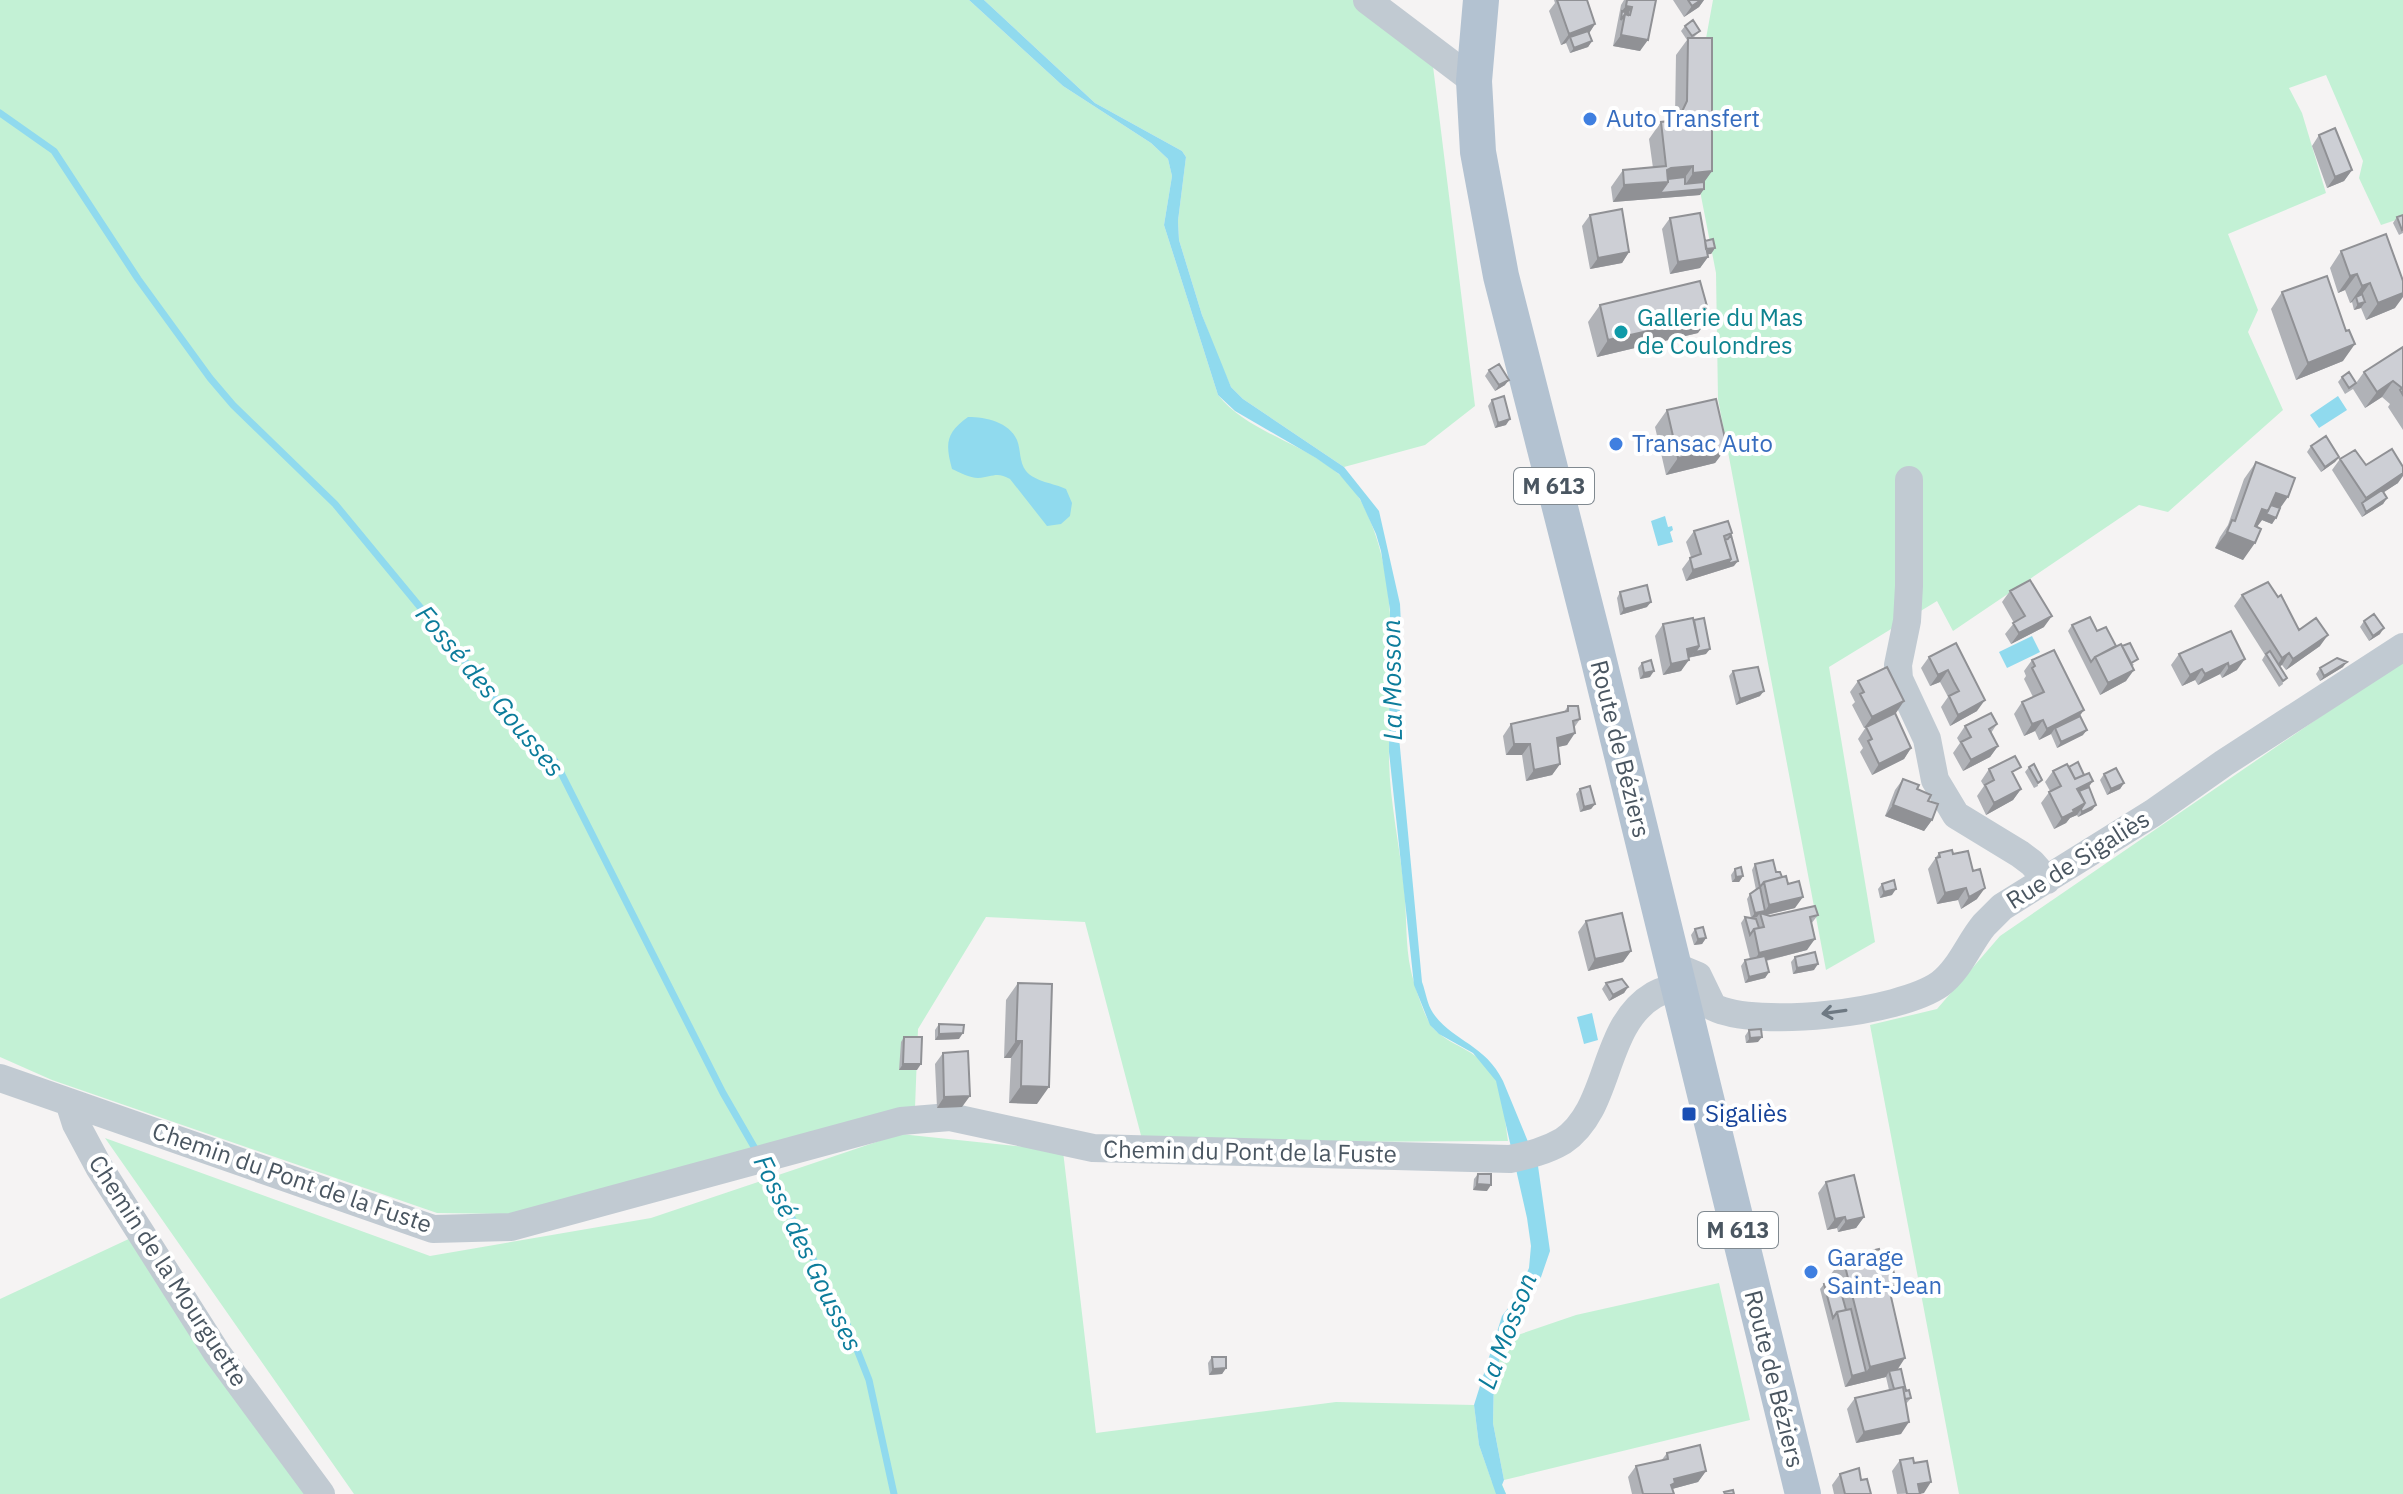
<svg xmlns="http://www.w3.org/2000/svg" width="2403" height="1494" viewBox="0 0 2403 1494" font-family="'IBM Plex Sans',sans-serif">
  <rect width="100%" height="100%" fill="#f5f3f3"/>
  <path fill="#c3f1d5" d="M0 0H969L1063 86 1151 143 1168 159 1172 176 1164 225 1218 395C1254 441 1332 446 1362 503 1401 578 1390 666 1389 748 1388 793 1399 841 1404 887 1407 914 1405 945 1411 971 1414 984 1425 1019 1433 1028 1453 1049 1482 1049 1497 1082 1504 1099 1505 1123 1508 1141L1143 1143 1085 922 986 917 918 1029 915 1108 518 1214 437 1213 52 1080 0 1057Z
    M984 0H1355L1432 58 1475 406 1425 445 1344 467 1243 399 1231 387 1219 360 1202 315 1179 240 1178 221 1186 157 1182 151 1095 103Z
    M1713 0H2403V220L2402 218 2381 225 2359 178 2363 161 2326 75 2289 88 2302 113 2326 193 2228 234 2258 310 2248 332 2283 410 2168 512 2139 505 1953 631 1937 601 1829 667 1875 942 1826 970 1718 399 1716 273 1701 196 1703 55Z
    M2403 660V1494H1959L1870 1025 1937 1009 2000 936Z
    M900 1134 1063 1151 1096 1433 1336 1402 1474 1405 1479 1445 1492 1482H1501L1506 1494H354L105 1138 430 1256 651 1218Z
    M133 1237 305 1494H0V1299Z
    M1719 1283 1750 1420 1504 1480 1493 1423 1494 1377 1506 1339 1576 1315Z"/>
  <path fill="#90daee" d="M969 0H984L1095 103 1182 151 1186 157 1178 221 1179 240 1202 315 1231 387 1243 399 1344 467 1379 511 1400 604 1402 646 1399 737 1422 982C1426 993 1427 1004 1433 1013 1452 1041 1485 1044 1503 1081L1538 1166 1550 1251 1540 1280 1506 1339 1494 1377 1493 1423 1504 1480 1502 1485 1506 1494H1496L1479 1445 1474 1405 1502 1316 1515 1299 1529 1268 1531 1246 1527 1218 1496 1081 1473 1053 1439 1034 1430 1025 1414 985 1389 752 1390 610 1381 551 1376 534 1360 499 1339 474 1316 458 1235 411 1218 395 1164 225 1172 176 1168 159 1151 143 1063 86Z
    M2338 396 2347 410 2319 428 2310 415Z
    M968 417C986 417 1009 422 1017 440 1021 450 1019 462 1026 471 1035 482 1054 483 1066 489L1072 503 1070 516 1061 524 1047 526 1010 479C997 471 992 477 978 478 970 478 959 472 952 469 945 443 946 433 968 417Z
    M1665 516 1668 527 1672 526 1673 530 1670 532 1673 542 1658 546 1651 521Z
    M2032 636 2040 652 2007 668 1999 652Z
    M1592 1013 1598 1040 1584 1044 1577 1017Z"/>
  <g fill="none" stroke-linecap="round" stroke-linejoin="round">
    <path stroke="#90daee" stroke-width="7" d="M0 113 54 151 138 279 210 378 233 405 335 504 515 722 555 761 723 1093 757 1152
      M765 1166 847 1324 869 1380 894 1494"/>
    <path stroke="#c1cad2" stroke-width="28" d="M1367 0 1474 81
      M1909 480V586L1907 621 1898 665 1899 679 1927 739 1935 780 1956 815 2020 854 2032 863 2047 880
      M1674 966 1698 976 1713 1007C1758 1029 1899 1013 1940 984 1960 969 1969 943 1984 925 1990 919 1996 913 2002 907L2153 813 2224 763 2403 647
      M0 1078 433 1229 511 1227 901 1121 950 1117 1093 1148 1510 1159C1529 1155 1546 1151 1563 1141 1612 1108 1601 1026 1654 995 1661 991 1670 989 1678 986
      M69 1102 76 1124 99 1167 217 1353 321 1494"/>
    <path stroke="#b3c2d1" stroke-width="36" d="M1481 0 1474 81 1478 152 1501 276 1596 649 1803 1494"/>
  </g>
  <path fill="#b0b2b7" d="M1554 0H1587L1595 24 1589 33 1592 41 1588 47 1570 53 1566 43 1561 45 1549 11 1555 3Z
    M1624 0H1656L1640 51 1613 46 1621 5Z
    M1673 0H1704L1699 7 1684 17Z
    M1685 26 1700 31 1693 38 1712 171 1704 182 1700 195 1613 202 1611 187 1623 170 1653 168 1649 139 1661 122 1674 121 1675 117 1676 55 1687 40 1681 31Z
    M2319 135 2352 170 2344 181 2327 188 2312 146Z
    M1590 215 1629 252 1622 263 1590 269 1582 226Z
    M2403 215V233L2399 235 2393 223 2397 217Z
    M1670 218 1715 248 1711 254H1707L1708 257 1700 268 1670 274 1662 229Z
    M2341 251 2395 308 2366 320 2361 308 2354 310 2352 302 2350 303 2345 290 2338 293 2330 268Z
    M2282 292 2346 331 2343 361 2296 380 2271 309Z
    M1600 305 1698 333 1597 357 1588 322Z
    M2403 347V430L2388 407 2390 404 2382 397 2365 408 2353 389 2345 394 2338 382 2342 377 2356 383 2364 372Z
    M1489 370 1505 385 1495 391 1485 376Z
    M1492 400 1506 425 1495 428 1488 406Z
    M1667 410 1727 447 1715 463 1666 475 1655 427Z
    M2311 446 2339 457 2335 462 2321 472 2307 452Z
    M2340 459 2366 465 2398 483 2383 492 2387 498 2383 504 2362 517 2332 470Z
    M2256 462 2280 508 2272 524 2262 520 2257 527 2243 560 2215 548 2220 537 2228 525 2244 479Z
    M1694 531 1731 535 1734 566 1686 581 1682 569 1691 557 1686 542Z
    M2010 591 2044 627 2011 644 2005 634 2014 623 2002 602Z
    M1620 592 1647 607 1620 615 1617 598Z
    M2242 595 2299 630 2320 646 2286 670 2282 665 2279 666 2283 684 2279 687 2262 660 2265 655 2234 606Z
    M2364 621 2380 634 2369 641 2360 627Z
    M1663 624 1706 654 1688 658 1681 671 1663 675 1655 636Z
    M2072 625 2097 631 2116 646 2134 665 2132 666 2126 681 2100 695 2068 631Z
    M2231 631 2237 670 2222 678 2220 674 2198 685 2195 680 2182 686 2171 665 2179 654Z
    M1956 643 1977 711 1950 726 1941 707 1948 697 1946 693 1940 682 1930 686 1921 668 1929 657Z
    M2032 660 2080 716 2083 735 2057 748 2051 734 2039 740 2035 731 2024 736 2014 714 2022 702 2033 697 2024 679 2026 676 2024 671Z
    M1642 663 1650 677 1640 679 1638 668Z
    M2343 667 2320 681 2316 674 2320 668Z
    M1733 671 1760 696 1736 705 1729 676Z
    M1858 681 1896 713 1864 728 1852 705 1855 702 1850 692Z
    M1568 706 1580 719 1574 728 1567 745 1558 747 1560 764 1552 775 1526 781 1522 755H1506L1503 736 1511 724 1564 712Z
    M1997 724 1991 733 1998 746 1990 757 1963 771 1953 753 1960 743 1957 738 1965 726Z
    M1866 727 1911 748 1904 759 1872 775 1860 752 1863 748 1858 739Z
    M2034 764 2038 786 2034 788 2025 772 2029 767Z
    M2069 767 2089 787 2096 805 2092 810 2078 817 2077 815 2070 818 2066 823 2054 829 2041 803 2050 791 2045 782 2053 771Z
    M1989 769 2014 776 2021 789 2013 800 1986 815 1977 796 1984 786 1981 781Z
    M2104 774 2124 783 2120 789 2107 795 2100 780Z
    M1903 779 1917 789 1928 801 1932 820 1924 831 1885 816 1895 790Z
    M1580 789 1595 804 1591 809 1580 812 1576 794Z
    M1939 853 1953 854 1977 899 1961 909 1958 900 1937 904 1928 869Z
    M1755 864 1776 872 1782 877 1795 908 1767 915H1818L1811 924 1807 950 1766 961 1769 972 1765 978 1745 983 1741 966 1745 960 1750 959 1741 923 1745 917 1751 918 1747 899 1750 894 1756 890 1752 870Z
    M1735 869 1743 876 1739 882H1732L1731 875Z
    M1882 884 1892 895 1880 898 1878 889Z
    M1586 921 1631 951 1623 962 1588 971 1578 932Z
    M1695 929 1706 938 1702 944 1694 945 1691 935Z
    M1795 957 1814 970 1793 974 1791 962Z
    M1018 983 1037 1104 1009 1103 1011 1058H1004L1006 1000Z
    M1606 983 1628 987 1624 993 1609 1001 1602 989Z
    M939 1024 959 1039 935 1040V1030Z
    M1749 1030 1758 1042 1746 1043 1745 1036Z
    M904 1037 917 1070H899L901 1042Z
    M943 1053 962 1107 937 1108 935 1064Z
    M1478 1174 1487 1191 1473 1190 1474 1179Z
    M1826 1182 1864 1217 1856 1228 1838 1232 1837 1228 1827 1230 1818 1193Z
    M1843 1258 1882 1260 1897 1285 1890 1295 1898 1369 1906 1391 1911 1398 1906 1404 1901 1434 1856 1443 1847 1409 1855 1398 1889 1390 1886 1377 1845 1387 1820 1289 1824 1284 1833 1282 1831 1274Z
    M1212 1357 1226 1368 1222 1374 1209 1375 1208 1363Z
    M1667 1453 1706 1471 1698 1482 1672 1489 1674 1494H1632L1628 1477 1636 1466 1661 1461Z
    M1900 1460 1914 1463 1924 1493 1897 1494 1892 1471Z
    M1840 1474 1861 1480 1871 1494H1834L1832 1485Z"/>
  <path fill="#909195" d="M1699 0H1704L1699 7 1684 17 1692 6Z
    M1626 6 1632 8 1624 18 1622 11Z
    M1595 24 1588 35 1570 37 1566 43 1561 45 1569 34Z
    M1621 35 1648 40 1640 51 1613 46Z
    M1592 41 1588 47 1570 53 1574 48Z
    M1693 166 1681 183 1704 189 1700 195 1613 202 1624 185 1671 168Z
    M2352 170 2344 181 2327 188 2335 177Z
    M1712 171 1700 188 1682 190 1693 173Z
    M1715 248 1711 254 1701 255 1705 250Z
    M1629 252 1622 263 1590 269 1598 258Z
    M1708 257 1700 268 1670 274 1678 262Z
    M2357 274 2345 290 2338 293 2350 276Z
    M2370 283 2358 300 2356 297 2352 302 2350 303 2362 286Z
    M2403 293V297L2395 308 2366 320 2378 303Z
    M2365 302 2361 308 2354 310 2358 304Z
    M1710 317 1698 333 1597 357 1608 340Z
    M2355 344 2343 361 2296 380 2308 363Z
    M1509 380 1505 385 1495 391 1499 385Z
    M2393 381 2382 397 2365 408 2377 392Z
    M1510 419 1506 425 1495 428 1498 423Z
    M1727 447 1715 463 1666 475 1678 458Z
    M2339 457 2335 462 2321 472 2325 467Z
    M2403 473V476L2398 483 2363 506 2362 503 2366 498Z
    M2276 493 2288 497 2276 514 2266 510Z
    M2387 498 2383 504 2362 517 2366 512Z
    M2262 509 2268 511 2276 518 2272 524 2262 520 2256 528 2250 526Z
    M2227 532 2255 543 2243 560 2215 548Z
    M1731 559 1738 561 1734 566 1686 581 1693 570Z
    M1651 602 1647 607 1620 615 1624 609Z
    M2052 616 2044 627 2011 644 2019 633Z
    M2384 628 2380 634 2369 641 2373 636Z
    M2328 635 2320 646 2286 670 2293 659Z
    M1699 646 1691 657 1679 660 1687 649Z
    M1710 649 1706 654 1691 657 1695 652Z
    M2289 653 2282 665 2274 670 2282 658Z
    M2245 659 2237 670 2222 678 2229 667Z
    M1689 660 1681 671 1663 675 1671 664Z
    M2347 662 2343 667 2320 681 2324 676Z
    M2228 663 2220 674 2198 685 2205 674Z
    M2202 669 2195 680 2182 686 2190 675Z
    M1948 670 1940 682 1930 686 1938 675Z
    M2134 670 2126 681 2100 695 2108 683Z
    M1654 671 1650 677 1640 679 1644 673Z
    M1764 691 1760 696 1736 705 1740 699Z
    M1985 700 1977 711 1950 726 1958 715Z
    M1904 701 1896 713 1864 728 1872 717Z
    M2084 710 2076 721 2055 728 2051 734 2039 740 2047 729Z
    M2043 720 2035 731 2024 736 2032 724Z
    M2087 730 2083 735 2057 748 2061 742Z
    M1575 733 1567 745 1549 749 1557 738Z
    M1514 744H1530L1522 755H1506Z
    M1998 746 1990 757 1963 771 1971 760Z
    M1911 748 1904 759 1872 775 1879 764Z
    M1560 764 1552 775 1526 781 1534 770Z
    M2093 781 2085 792 2075 797 2077 789Z
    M2124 783 2120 789 2107 795 2111 789Z
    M2021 789 2013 800 1986 815 1994 803Z
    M2085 803 2077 815 2070 818 2066 823 2054 829 2062 818 2073 810Z
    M1595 804 1591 809 1580 812 1584 807Z
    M1893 805 1932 820 1924 831 1885 816Z
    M2096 805 2092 810 2078 817 2082 812Z
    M1743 876 1739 882H1732L1736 877Z
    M1966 888 1958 900 1937 904 1945 893Z
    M1985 888 1977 899 1961 909 1969 897Z
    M1896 889 1892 895 1880 898 1884 892Z
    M1803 897 1795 908 1761 916 1760 913 1757 917 1751 918 1755 913 1765 911 1769 905Z
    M1706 938 1702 944 1694 945 1698 939Z
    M1815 939 1807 950 1752 964 1759 953Z
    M1631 951 1623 962 1588 971 1595 959Z
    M1818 964 1814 970 1793 974 1797 968Z
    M1769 972 1765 978 1745 983 1749 977Z
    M1628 987 1624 993 1609 1001 1613 995Z
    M963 1033 959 1039 935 1040 939 1034Z
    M1762 1037 1758 1042 1746 1043 1750 1038Z
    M1016 1041H1022L1011 1058H1004Z
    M903 1064H921L917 1070H899Z
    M1021 1086 1049 1087 1037 1104 1009 1103Z
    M970 1096 962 1107 937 1108 944 1097Z
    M1477 1184 1491 1185 1487 1191 1473 1190Z
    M1845 1217 1837 1228 1827 1230 1835 1219Z
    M1864 1217 1856 1228 1838 1232 1846 1221Z
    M1897 1285 1886 1302 1889 1288Z
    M1905 1358 1894 1375 1889 1371 1886 1377 1845 1387 1852 1376 1866 1372 1870 1367Z
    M1226 1368 1222 1374 1209 1375 1213 1369Z
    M1909 1422 1901 1434 1856 1443 1864 1432Z
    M1706 1471 1698 1482 1672 1489 1668 1494 1674 1479Z
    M1931 1482 1924 1493 1920 1494 1918 1484Z"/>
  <path fill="#cdcfd5" stroke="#909195" stroke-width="2" d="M1557 0H1587L1595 24 1569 34Z
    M1627 0H1656L1648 40 1621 35 1625 14 1630 15 1632 7 1626 6Z
    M1688 0H1701L1692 6Z
    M1622 11 1628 13V15L1625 14 1621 20Z
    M1693 20 1700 31 1692 36 1685 26Z
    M1588 31 1592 41 1574 48 1570 37Z
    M1688 38H1712V171L1693 173V166L1671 168 1667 170 1668 182 1624 185 1623 170 1666 166 1661 122 1678 120 1687 101Z
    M2335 128 2352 170 2335 177 2319 135Z
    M1685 177V184L1704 182V189L1660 193 1668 182V179Z
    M1622 209 1629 252 1598 258 1590 215Z
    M1700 213 1708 257 1678 262 1670 218Z
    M2403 215V229L2402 230 2397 217Z
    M2386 234 2403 281V293L2378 303 2370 283 2362 286 2357 274 2350 276 2341 251Z
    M1713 239 1715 248 1706 249 1705 241Z
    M2327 276 2346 331 2349 330 2355 344 2308 363 2282 292Z
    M1700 281 1710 317 1608 340 1600 305Z
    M2362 294 2365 302 2358 304 2356 297Z
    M2403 347V395L2400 390 2402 388 2393 381 2377 392 2364 372Z
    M1499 364 1509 380 1499 385 1489 370Z
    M2349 372 2356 383 2349 388 2342 377Z
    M1504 396 1510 419 1498 423 1492 400Z
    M1716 399 1727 447 1678 458 1667 410Z
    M2326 436 2339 457 2325 467 2311 446Z
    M2392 449 2403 467V473L2366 498 2340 459 2355 450 2366 465Z
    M2256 462 2295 478 2288 497 2276 493 2268 511 2262 509 2255 526 2261 529 2255 543 2227 532 2232 520 2235 521Z
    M2382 490 2387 498 2366 512 2362 503Z
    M2271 505 2280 508 2276 518 2266 514Z
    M1728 521 1732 533 1724 536 1731 559 1693 570 1690 558 1701 554 1694 531Z
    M1731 535 1738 561 1727 564 1731 559 1725 540 1728 539Z
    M2030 580 2052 616 2019 633 2013 623 2025 616 2010 591Z
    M2268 582 2278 597 2281 595 2299 630 2316 618 2328 635 2293 659 2289 653 2282 658 2242 595Z
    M1647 585 1651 602 1624 609 1620 592Z
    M2374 614 2384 628 2373 636 2364 621Z
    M2090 617 2097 631 2106 627 2116 646 2095 657 2091 662 2072 625Z
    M1693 618 1699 646 1687 649 1689 660 1671 664 1663 624Z
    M1704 618 1710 649 1695 652 1699 646 1694 620Z
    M2231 631 2245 659 2229 667 2228 663 2205 674 2202 669 2190 675 2179 654Z
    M1956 643 1985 700 1958 715 1949 696 1959 691 1954 682 1948 670 1938 675 1929 657Z
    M2130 643 2138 659 2131 663 2122 646Z
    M2121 644 2134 670 2108 683 2095 657Z
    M2054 650 2084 710 2047 729 2043 720 2032 724 2022 702 2044 692 2032 668 2035 666 2032 660Z
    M2270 651 2287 678 2283 681 2266 654Z
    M2337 658 2347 662 2324 676 2320 668Z
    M1651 660 1654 671 1644 673 1642 663Z
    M1758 667 1764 691 1740 699 1733 671Z
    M1887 667 1904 701 1872 717 1860 694 1864 692 1858 681Z
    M1568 706H1578L1580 719 1573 721 1575 733 1557 738 1560 764 1534 770 1530 744H1514L1511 724 1568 711Z
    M1895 713 1911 748 1879 764 1868 741 1872 739 1866 727Z
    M1991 713 1997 724 1989 729 1998 746 1971 760 1961 742 1971 737 1965 726Z
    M2080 716 2087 730 2061 742 2055 728Z
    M2015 756 2021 767 2012 772 2021 789 1994 803 1985 785 1994 780 1989 769Z
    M2078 762 2084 775 2075 779 2069 767Z
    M2034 764 2042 780 2038 783 2029 767Z
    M2067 764 2075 779 2089 773 2093 781 2077 789 2085 803 2073 810 2074 812 2062 818 2049 792 2061 786 2053 771Z
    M2116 768 2124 783 2111 789 2104 774Z
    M1903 779 1919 785 1917 789 1931 795 1928 801 1938 804 1932 820 1893 805Z
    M1590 786 1595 804 1584 807 1580 789Z
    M2089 787 2096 805 2082 812 2081 809 2085 803 2079 791Z
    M1952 850 1953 854 1968 851 1973 871 1980 869 1985 888 1969 897 1966 888 1945 893 1936 858 1940 857 1939 853Z
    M1773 860 1776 872H1780L1782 877 1764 882 1760 887 1755 864Z
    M1741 867 1743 876 1736 877 1735 869Z
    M1786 876 1788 884 1799 881 1803 897 1769 905 1764 882Z
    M1894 880 1896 889 1884 892 1882 884Z
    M1760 887 1765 911 1755 913 1750 894Z
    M1815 906 1818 915 1810 917 1815 939 1759 953 1754 929 1764 927 1760 913 1770 916Z
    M1622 913 1631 951 1595 959 1586 921Z
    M1745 917 1756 919 1759 928 1754 929 1750 935Z
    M1703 927 1706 938 1698 939 1695 929Z
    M1815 952 1818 964 1797 968 1795 957Z
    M1765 956 1769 972 1749 977 1745 960Z
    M1622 979 1628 987 1613 995 1606 983Z
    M1018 983 1052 984 1049 1087 1021 1086 1022 1041H1016Z
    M939 1024 964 1025 963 1033 939 1034Z
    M1761 1029 1762 1037 1750 1038 1749 1030Z
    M904 1037H922L921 1064H903Z
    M968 1051 970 1096 944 1097 943 1053Z
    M1478 1174H1491V1185L1477 1184Z
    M1854 1175 1864 1217 1846 1221 1845 1217 1835 1219 1826 1182Z
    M1879 1249 1882 1260 1890 1258 1897 1285 1889 1288 1905 1358 1870 1367 1843 1258Z
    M1838 1281 1846 1310 1837 1312 1833 1318 1824 1284Z
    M1851 1309 1866 1372 1852 1376 1837 1312Z
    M1212 1357H1226V1368L1213 1369Z
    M1901 1369 1906 1391 1909 1390 1911 1398 1905 1399 1903 1387 1894 1389 1889 1371Z
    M1903 1387 1909 1422 1864 1432 1855 1398Z
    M1700 1445 1706 1471 1674 1479 1675 1483 1671 1485 1674 1494H1643L1636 1466 1668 1459 1667 1453Z
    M1913 1458 1914 1463 1927 1461 1931 1482 1918 1484 1920 1494H1907L1900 1460Z
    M1859 1468 1861 1480 1867 1479 1871 1494H1845L1840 1474Z
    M1733 1490 1734 1494H1725L1724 1492Z"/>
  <defs><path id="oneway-shaft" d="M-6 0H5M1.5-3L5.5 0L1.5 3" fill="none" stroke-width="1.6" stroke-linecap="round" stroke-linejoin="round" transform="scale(2)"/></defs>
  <use stroke="#6e7983" href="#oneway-shaft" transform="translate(1834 1012) rotate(172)"/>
  <g fill="#3f7fe0" stroke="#fff" stroke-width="3">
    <circle cx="1590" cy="119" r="8"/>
    <circle cx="1616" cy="444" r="8"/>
    <circle cx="1811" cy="1272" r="8"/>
  </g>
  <circle fill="#0f9aa8" stroke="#fff" stroke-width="3" cx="1621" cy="332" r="8"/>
  <rect fill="#1a4fb4" stroke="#fff" stroke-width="3" x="1681" y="1106" width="16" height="16" rx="4"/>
  <g text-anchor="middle" stroke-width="8" stroke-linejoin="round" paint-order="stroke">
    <g fill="#fff" stroke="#808990" stroke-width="2">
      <rect x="1514" y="468" width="80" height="36" rx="6"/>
      <rect x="1698" y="1212" width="80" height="36" rx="6"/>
    </g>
    <g font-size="22" font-weight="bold" fill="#4a5661">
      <text x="1554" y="494">M 613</text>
      <text x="1738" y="1238">M 613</text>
    </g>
    <g font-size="24" fill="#366cbe" stroke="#fff" text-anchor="start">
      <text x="1606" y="127">Auto Transfert</text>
      <text x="1632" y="452">Transac Auto</text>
      <text x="1827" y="1266">Garage<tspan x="1827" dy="28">Saint-Jean</tspan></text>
    </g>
    <g font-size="24" fill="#0d838f" stroke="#fff" text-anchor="start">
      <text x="1637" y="326">Gallerie du Mas<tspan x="1637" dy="28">de Coulondres</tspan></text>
    </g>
    <g font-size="24" fill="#4a5661" stroke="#fff">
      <text transform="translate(1620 749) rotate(76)" y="8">Route de Béziers</text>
      <text transform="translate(2078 860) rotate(-32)" y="8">Rue de Sigaliès</text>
      <text transform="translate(1250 1152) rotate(1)" y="8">Chemin du Pont de la Fuste</text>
      <text transform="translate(292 1178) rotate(19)" y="8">Chemin du Pont de la Fuste</text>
      <text transform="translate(168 1271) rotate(57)" y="8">Chemin de la Mourguette</text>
      <text transform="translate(1774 1379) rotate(76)" y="8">Route de Béziers</text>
    </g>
    <g font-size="24" fill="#164399" stroke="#fff" text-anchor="start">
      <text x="1705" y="1122">Sigaliès</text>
    </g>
    <g font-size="26" font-style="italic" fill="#0c7c9b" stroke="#fff">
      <text transform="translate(1392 680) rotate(-91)" y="9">La Mosson</text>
      <text transform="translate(490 691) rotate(50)" y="9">Fossé des Gousses</text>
      <text transform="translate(808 1253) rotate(64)" y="9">Fossé des Gousses</text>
      <text transform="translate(1507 1331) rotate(-69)" y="9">La Mosson</text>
    </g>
  </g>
</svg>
